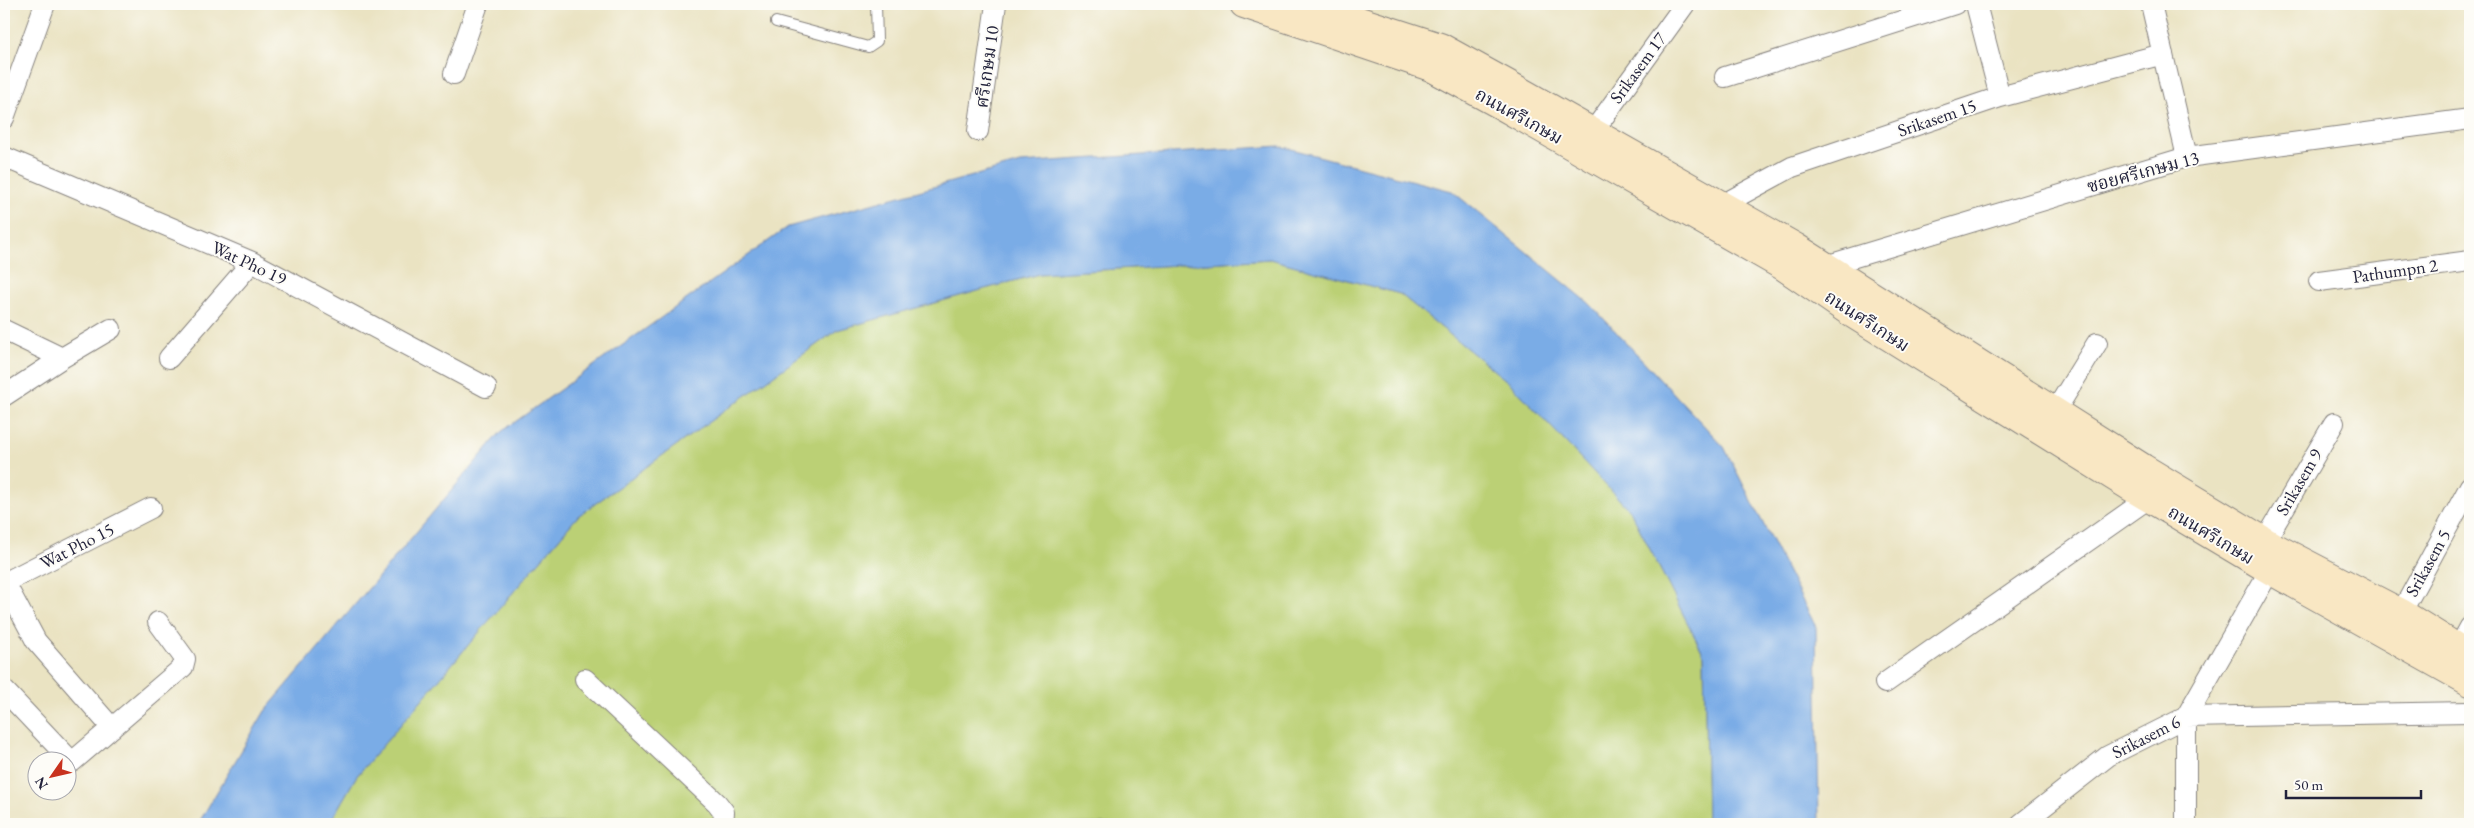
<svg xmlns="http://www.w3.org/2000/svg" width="2474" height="828" viewBox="0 0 2474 828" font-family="'EB Garamond','Noto Serif Thai',serif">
  <rect width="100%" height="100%" fill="#fdfcf7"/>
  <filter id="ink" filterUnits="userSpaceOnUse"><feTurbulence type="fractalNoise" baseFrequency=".02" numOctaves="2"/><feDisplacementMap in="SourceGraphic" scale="10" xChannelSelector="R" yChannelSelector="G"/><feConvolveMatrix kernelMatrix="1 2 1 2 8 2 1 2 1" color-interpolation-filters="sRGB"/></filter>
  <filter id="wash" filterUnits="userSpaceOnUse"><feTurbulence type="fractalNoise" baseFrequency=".0096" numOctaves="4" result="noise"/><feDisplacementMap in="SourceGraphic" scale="20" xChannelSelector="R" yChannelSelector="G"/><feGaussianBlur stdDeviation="1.12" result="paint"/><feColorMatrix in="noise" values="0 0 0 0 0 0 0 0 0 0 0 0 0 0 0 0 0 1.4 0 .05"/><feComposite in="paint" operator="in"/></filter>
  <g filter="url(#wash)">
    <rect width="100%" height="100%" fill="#eae3c2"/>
    <path fill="#bbd074" stroke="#6e7958" d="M1270 259 1400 294 1512 385 1631 512 1704 655 1707 824H329L356 777 578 516 837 330 1039 274Z"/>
    <path fill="#7aace6" stroke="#4e6790" d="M1280 146 1452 191 1589 303 1724 447 1816 627 1819 824H1707L1704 655 1631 512 1512 385 1400 294 1270 259 1039 274 837 330 578 516 356 777 329 824H198L265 711 501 432 788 227 1020 163Z"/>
  </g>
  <g filter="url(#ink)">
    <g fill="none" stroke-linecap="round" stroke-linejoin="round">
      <defs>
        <path id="lane" d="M776 22 868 47 877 41 876 4"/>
        <path id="street" d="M1976 4 2000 97
          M2151 4 2187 157
          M454 74 478 4
          M1725 77 1955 4
          M4 118 45 4
          M978 131 996 4
          M1592 133 1685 4
          M4 157 252 262 486 387
          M1720 206 1792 167 2000 97 2163 54
          M1825 266 2187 157 2470 119
          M2319 281 2470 261
          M4 330 62 358 4 396
          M62 358 111 329
          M169 358 252 262
          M2054 413 2097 343
          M2265 541 2334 423
          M4 583 151 508
          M5 583 36 641 112 728
          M2401 613 2470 486
          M2458 649 2470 627
          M585 679 717 803 724 812 723 824
          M1885 683 2149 498
          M4 690 72 762 183 667 185 659 158 622
          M2021 824 2108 756 2186 717 2270 570
          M2186 824V717L2470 712"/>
        <path id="secondary" d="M1244 4 1431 67 1499 104 1783 266 1850 312 2131 487 2270 570 2470 682
          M1307 4 1440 47 1509 85 1795 247 2143 468 2274 547 2401 613 2470 656"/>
      </defs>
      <use href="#lane" stroke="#86827e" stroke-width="12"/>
      <use href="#street" stroke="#86827e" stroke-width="22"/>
      <use href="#secondary" stroke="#86827e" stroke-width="30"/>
      <use href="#lane" stroke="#fff" stroke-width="10"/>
      <use href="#street" stroke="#fff" stroke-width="20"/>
      <use href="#secondary" stroke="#f9e7c3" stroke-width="28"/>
    </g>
  </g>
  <g text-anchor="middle" stroke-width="4" stroke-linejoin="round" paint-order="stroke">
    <g font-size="18" fill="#22223b" stroke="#fdfcf7">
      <text transform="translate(987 67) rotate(-82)" y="6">ศรีเกษม 10</text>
      <text transform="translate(1638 68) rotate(-54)" y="6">Srikasem 17</text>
      <text transform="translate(1519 116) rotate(29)" y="6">ถนนศรีเกษม</text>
      <text transform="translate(1937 118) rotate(-19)" y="6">Srikasem 15</text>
      <text transform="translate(2143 172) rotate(-15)" y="6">ซอยศรีเกษม 13</text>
      <text transform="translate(249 263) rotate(25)" y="6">Wat Pho 19</text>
      <text transform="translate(2395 271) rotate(-8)" y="6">Pathumpn 2</text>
      <text transform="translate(1867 321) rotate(33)" y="6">ถนนศรีเกษม</text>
      <text transform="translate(2299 482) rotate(-60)" y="6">Srikasem 9</text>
      <text transform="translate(2211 535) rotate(31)" y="6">ถนนศรีเกษม</text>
      <text transform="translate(77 546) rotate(-27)" y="6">Wat Pho 15</text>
      <text transform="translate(2428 563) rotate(-61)" y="6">Srikasem 5</text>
      <text transform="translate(2146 737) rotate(-27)" y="6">Srikasem 6</text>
    </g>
  </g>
  <rect width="2474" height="828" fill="none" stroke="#fdfcf7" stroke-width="20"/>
  <g transform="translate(52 776) rotate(236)"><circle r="24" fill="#fdfcf7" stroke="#a5a5ac"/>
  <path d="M0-4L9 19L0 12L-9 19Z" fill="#c8321e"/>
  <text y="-8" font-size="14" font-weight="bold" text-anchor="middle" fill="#22223b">N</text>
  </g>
  <path d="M2286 790v8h135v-8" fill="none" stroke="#22223b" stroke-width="2.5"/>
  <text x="2294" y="790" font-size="15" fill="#22223b" stroke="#fdfcf7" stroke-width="4" paint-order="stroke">50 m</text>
</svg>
